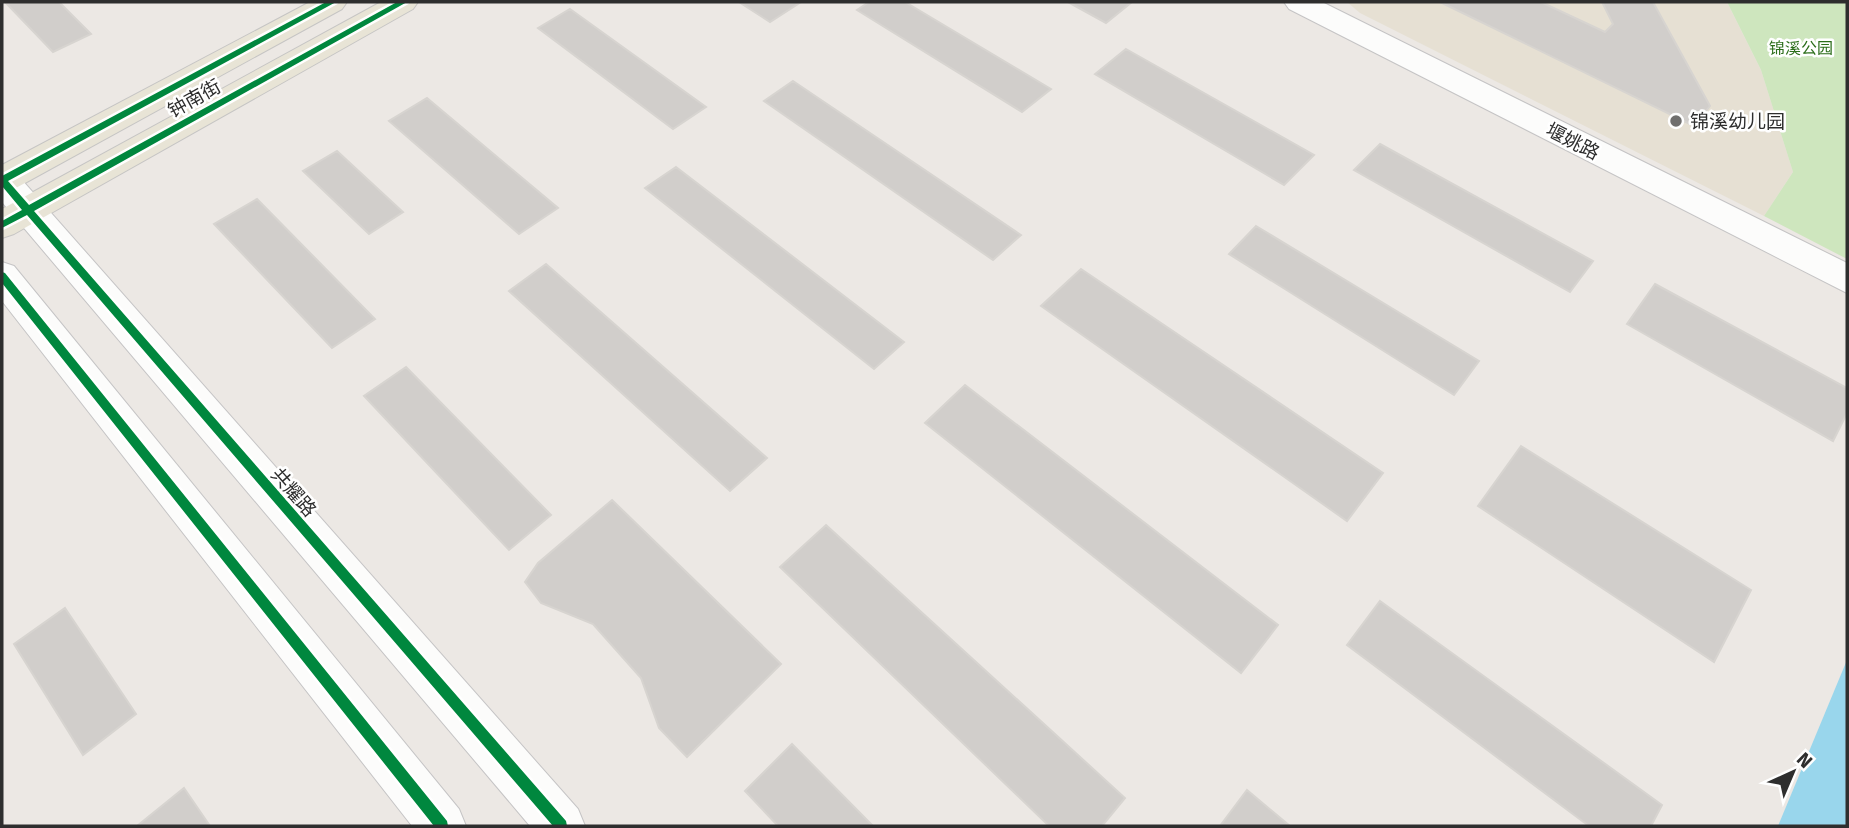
<svg xmlns="http://www.w3.org/2000/svg" width="1849" height="828" viewBox="0 0 1849 828" font-family="'Fira Sans','Noto Sans SC',sans-serif">
  <rect width="100%" height="100%" fill="#ece8e4"/>
  <path fill="#e6e0d3" d="M1347 2H1727L1761 70 1793 172 1764 216 1360 13Z"/>
  <path fill="#cee6be" d="M1727 2H1847V259L1764 216 1793 172 1761 70Z"/>
  <path fill="#99d6ec" d="M1847 660V826H1778Z"/>
  <path fill="#d1cecb" stroke="#d7d4d0" stroke-width="2" d="M10 2H59L91 34 53 52 6 3Z
    M739 2H801L770 22Z
    M869 2H905L1051 89 1022 112 857 10Z
    M1068 2H1132L1106 23Z
    M1440 2H1541L1605 32 1613 24 1602 2H1653L1710 106 1694 126Z
    M570 9 706 107 673 129 538 28Z
    M1126 49 1314 155 1284 185 1095 74Z
    M793 81 1021 235 993 260 764 101Z
    M427 98 558 208 519 234 389 121Z
    M1380 144 1593 261 1570 292 1354 170Z
    M337 151 403 212 369 234 303 171Z
    M676 167 904 342 874 369 645 188Z
    M257 199 375 319 332 348 214 224Z
    M1256 226 1479 361 1454 395 1229 254Z
    M546 264 767 458 730 491 509 291Z
    M1081 269 1383 473 1347 521 1041 306Z
    M1655 284 1847 388V413L1833 441 1627 324Z
    M406 367 551 515 509 550 364 396Z
    M965 385 1278 625 1241 673 925 423Z
    M1521 446 1751 590 1714 662 1478 506Z
    M612 500 781 664 687 757 659 728 641 678 593 624 541 603 525 582 538 563Z
    M826 525 1125 798 1102 826H1049L780 567Z
    M1380 601 1662 805 1651 826H1589L1347 645Z
    M65 608 136 714 83 755 14 644Z
    M792 744 873 826H778L745 791Z
    M184 788 210 826H137Z
    M1247 790 1290 826H1220Z"/>
  <g fill="none" stroke-linecap="round" stroke-linejoin="round">
    <defs>
      <path id="secondary" d="M1284 2H1322L1847 263V293L1289 9Z
        M2 168 14 171 578 809 585 826H530L2 202Z
        M2 262 14 266 459 809 466 826H412L2 301Z"/>
      <path id="primary" d="M310 2H347L342 9 14 189 2 192V165Z
        M381 2H418L413 9 14 234 2 238V209Z"/>
    </defs>
    <use href="#secondary" stroke="#c5c4c5" stroke-width="2"/>
    <use href="#primary" stroke="#c6c5c4" stroke-width="2"/>
    <use href="#secondary" fill="#fcfcfb" fill-rule="evenodd"/>
    <use href="#primary" fill="#e8e4d6" fill-rule="evenodd"/>
    <defs>
      <path id="cycleway" d="M326 2H336L8 181 29 205 397 2H407L34 211 566 821 567 826H553L27 215 2 228V221L22 210 2 186V176Z
        M2 272 5 273 447 821 448 826H434L2 283Z"/>
    </defs>
    <use href="#cycleway" stroke="#fff" stroke-width="5"/>
    <use href="#cycleway" fill="#00873e" fill-rule="evenodd"/>
  </g>
  <circle fill="#706f6e" stroke="#fff" stroke-width="2.5" cx="1676" cy="121" r="7"/>
  <g text-anchor="middle" stroke-width="5" stroke-linejoin="round" paint-order="stroke">
    <g font-size="16" fill="#2c6e1b" stroke="#fff">
      <text x="1801" y="54">锦溪公园</text>
    </g>
    <g font-size="19" fill="#2e2e2e" stroke="#fff">
      <text transform="translate(194 98) rotate(-29)" y="7">钟南街</text>
      <text transform="translate(1573 141) rotate(27)" y="7">堰姚路</text>
      <text transform="translate(294 492) rotate(49)" y="7">共耀路</text>
    </g>
    <g font-size="19" fill="#2e2e2e" stroke="#fff" text-anchor="start">
      <text x="1690" y="128">锦溪幼儿园</text>
    </g>
  </g>
  <rect width="1849" height="828" fill="none" stroke="#2e2e2e" stroke-width="7"/>
  <g transform="translate(1793 772) rotate(44)" stroke="#ffffff" stroke-width="5" paint-order="stroke">
  <path d="M0-5L12 26L0 18L-12 26Z" fill="#2e2e2e"/>
  <text y="-10" font-size="19" font-weight="bold" text-anchor="middle" fill="#2e2e2e">N</text>
  </g>
</svg>
